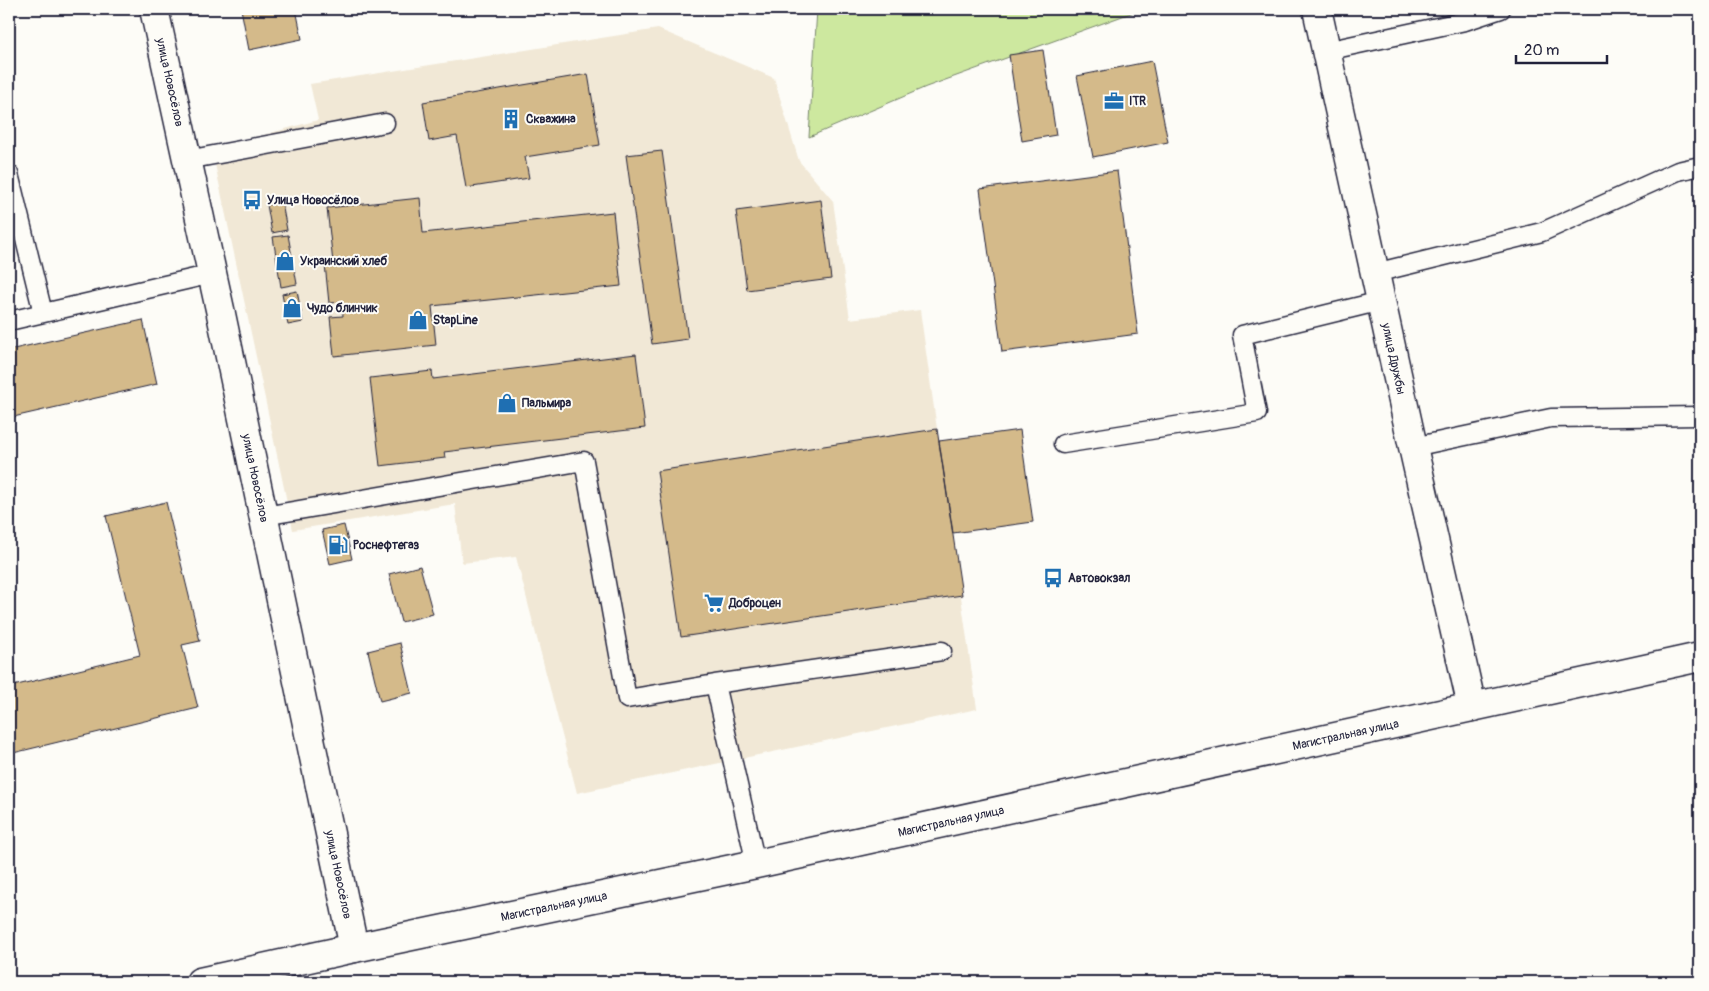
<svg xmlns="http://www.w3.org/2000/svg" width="1709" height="991" viewBox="0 0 1709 991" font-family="Pangolin,sans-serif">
  <rect width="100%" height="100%" fill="#fdfcf7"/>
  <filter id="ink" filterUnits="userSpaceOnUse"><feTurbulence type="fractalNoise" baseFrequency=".02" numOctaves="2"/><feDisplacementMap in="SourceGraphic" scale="10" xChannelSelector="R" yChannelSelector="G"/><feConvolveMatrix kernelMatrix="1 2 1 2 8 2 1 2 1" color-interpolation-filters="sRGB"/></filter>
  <g filter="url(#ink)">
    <path fill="#f1e8d6" d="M658 29 774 78 799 161 833 201 850 319 920 310 977 709 577 793 516 557 462 563 455 504 293 530 212 150 245 140 318 120 310 84Z"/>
    <path fill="#cde89f" stroke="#78856d" d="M817 9H1142L926 87 809 137Z"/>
    <path fill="#d4ba8a" stroke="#22223b" d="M241 9H296L302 39 249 50Z
      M1043 50 1056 135 1022 141 1009 55Z
      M1152 61 1168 142 1093 157 1077 76Z
      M588 74 600 145 525 157 529 178 466 188 457 136 429 141 423 102Z
      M662 151 688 339 652 344 626 155Z
      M1117 171 1138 334 1002 352 980 189Z
      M420 198 423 233 613 212 621 286 432 306 436 345 334 356 330 317 343 316 342 302 329 303 325 264 333 263 327 208Z
      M821 200 831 279 747 290 736 211Z
      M282 203 287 230 272 233 267 205Z
      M288 235 297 284 281 287 273 237Z
      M297 291 303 322 288 325 282 294Z
      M143 320 157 384 9 418V350Z
      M636 354 645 428 444 452 445 458 380 466 370 378 432 371 433 379Z
      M937 429 962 595 681 637 657 471Z
      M1020 430 1033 522 953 533 939 441Z
      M166 502 200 641 182 645 198 708 9 754V687L140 655 106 516Z
      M344 525 352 559 330 564 322 530Z
      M420 566 433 614 401 622 389 574Z
      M400 643 412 693 380 701 368 651Z"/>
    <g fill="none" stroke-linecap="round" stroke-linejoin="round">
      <defs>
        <path id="service" d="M1326 51 1465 21 1501 9
          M187 160 385 123
          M9 174 43 313
          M1375 273 1542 232 1678 171 1700 166
          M9 321 212 274
          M1063 444 1257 413 1242 335 1381 301
          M1413 447 1551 418 1700 416
          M264 516 584 461 627 699 715 684 942 651
          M715 684 756 864"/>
        <g id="minor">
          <path id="s1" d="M1317 9 1413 447 1472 707"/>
        </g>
        <g id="secondary">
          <path id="s2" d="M154 9 221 314 354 948"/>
        </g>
        <g id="primary">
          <path id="s3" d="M200 982 354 948 756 864 1700 657"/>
        </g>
      </defs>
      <use href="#service" stroke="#22223b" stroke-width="21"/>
      <use href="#minor" stroke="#22223b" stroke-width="31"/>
      <use href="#secondary" stroke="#22223b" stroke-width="31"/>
      <use href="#primary" stroke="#22223b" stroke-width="31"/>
      <use href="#service" stroke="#fdfcf7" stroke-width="18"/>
      <use href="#minor" stroke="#fdfcf7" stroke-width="28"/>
      <use href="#secondary" stroke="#fdfcf7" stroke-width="28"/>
      <use href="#primary" stroke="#fdfcf7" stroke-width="28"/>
    </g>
  </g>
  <defs>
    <symbol id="office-bare" viewBox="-9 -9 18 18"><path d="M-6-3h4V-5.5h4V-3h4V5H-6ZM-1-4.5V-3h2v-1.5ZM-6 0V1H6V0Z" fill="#1f6fb2" stroke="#fdfcf7" stroke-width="2.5" paint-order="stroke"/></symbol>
    <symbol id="building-bare" viewBox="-9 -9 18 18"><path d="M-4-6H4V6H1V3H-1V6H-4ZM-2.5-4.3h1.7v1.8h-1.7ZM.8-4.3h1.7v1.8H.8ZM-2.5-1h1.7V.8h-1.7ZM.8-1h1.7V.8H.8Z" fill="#1f6fb2" stroke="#fdfcf7" stroke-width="2.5" paint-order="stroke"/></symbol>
    <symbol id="bus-bare" viewBox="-9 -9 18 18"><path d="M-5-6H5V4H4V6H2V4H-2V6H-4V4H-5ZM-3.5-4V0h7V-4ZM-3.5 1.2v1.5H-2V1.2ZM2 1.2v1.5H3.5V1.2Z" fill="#1f6fb2" stroke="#fdfcf7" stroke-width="2.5" paint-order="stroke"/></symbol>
    <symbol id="shop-bare" viewBox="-9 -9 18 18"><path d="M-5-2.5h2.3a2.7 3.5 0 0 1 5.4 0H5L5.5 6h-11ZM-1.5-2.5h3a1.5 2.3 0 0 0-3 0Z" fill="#1f6fb2" stroke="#fdfcf7" stroke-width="2.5" paint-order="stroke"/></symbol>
    <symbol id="fuel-bare" viewBox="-9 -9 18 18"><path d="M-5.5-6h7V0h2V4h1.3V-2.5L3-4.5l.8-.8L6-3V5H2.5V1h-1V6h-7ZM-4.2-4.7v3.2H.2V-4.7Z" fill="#1f6fb2" stroke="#fdfcf7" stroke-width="2.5" paint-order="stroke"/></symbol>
    <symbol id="supermarket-bare" viewBox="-9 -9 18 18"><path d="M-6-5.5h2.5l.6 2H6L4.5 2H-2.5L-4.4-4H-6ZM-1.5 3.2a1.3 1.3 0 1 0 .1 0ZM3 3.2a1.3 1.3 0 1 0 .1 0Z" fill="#1f6fb2" stroke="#fdfcf7" stroke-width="2.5" paint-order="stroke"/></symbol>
  </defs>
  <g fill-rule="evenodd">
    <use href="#office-bare" x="1100" y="87" width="28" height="28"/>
    <use href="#building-bare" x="497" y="105" width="28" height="28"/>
    <use href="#bus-bare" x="238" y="186" width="28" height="28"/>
    <use href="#shop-bare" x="271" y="247" width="28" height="28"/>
    <use href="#shop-bare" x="278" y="294" width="28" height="28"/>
    <use href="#shop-bare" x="404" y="306" width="28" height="28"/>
    <use href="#shop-bare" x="493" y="389" width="28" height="28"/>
    <use href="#fuel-bare" x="324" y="531" width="28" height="28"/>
    <use href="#bus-bare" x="1039" y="564" width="28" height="28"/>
    <use href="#supermarket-bare" x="700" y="589" width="28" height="28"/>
  </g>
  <g text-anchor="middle" stroke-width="4" stroke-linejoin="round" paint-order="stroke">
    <g font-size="12" fill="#22223b" stroke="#fdfcf7">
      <text dy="4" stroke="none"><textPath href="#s2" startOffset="75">улица Новосёлов</textPath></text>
      <text dy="4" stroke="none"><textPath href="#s1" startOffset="358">улица Дружбы</textPath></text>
      <text dy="4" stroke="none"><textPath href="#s2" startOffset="480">улица Новосёлов</textPath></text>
      <text dy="4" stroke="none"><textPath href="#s3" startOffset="1172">Магистральная улица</textPath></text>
      <text dy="4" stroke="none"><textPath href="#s3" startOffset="768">Магистральная улица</textPath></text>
      <text dy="4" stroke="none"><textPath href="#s2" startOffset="885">улица Новосёлов</textPath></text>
      <text dy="4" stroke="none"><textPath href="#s3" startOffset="362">Магистральная улица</textPath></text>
    </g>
    <g font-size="12" font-weight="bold" fill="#22223b" stroke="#fdfcf7" text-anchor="start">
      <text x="1129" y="105">ITR</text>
      <text x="526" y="123">Скважина</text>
      <text x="267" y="204">Улица Новосёлов</text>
      <text x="300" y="265">Украинский хлеб</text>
      <text x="307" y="312">Чудо блинчик</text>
      <text x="433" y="324">StapLine</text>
      <text x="522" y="407">Пальмира</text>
      <text x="353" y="549">Роснефтегаз</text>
      <text x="1068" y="582">Автовокзал</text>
      <text x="729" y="607">Доброцен</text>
    </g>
  </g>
  <rect width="1709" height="991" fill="none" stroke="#fdfcf7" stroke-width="30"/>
  <rect x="15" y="15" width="1679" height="961" fill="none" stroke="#22223b" stroke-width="2" filter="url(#ink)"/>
  <path d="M1516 55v8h91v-8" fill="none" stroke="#22223b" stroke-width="2.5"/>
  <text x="1524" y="55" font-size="15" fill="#22223b" stroke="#fdfcf7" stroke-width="4" paint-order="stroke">20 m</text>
</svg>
